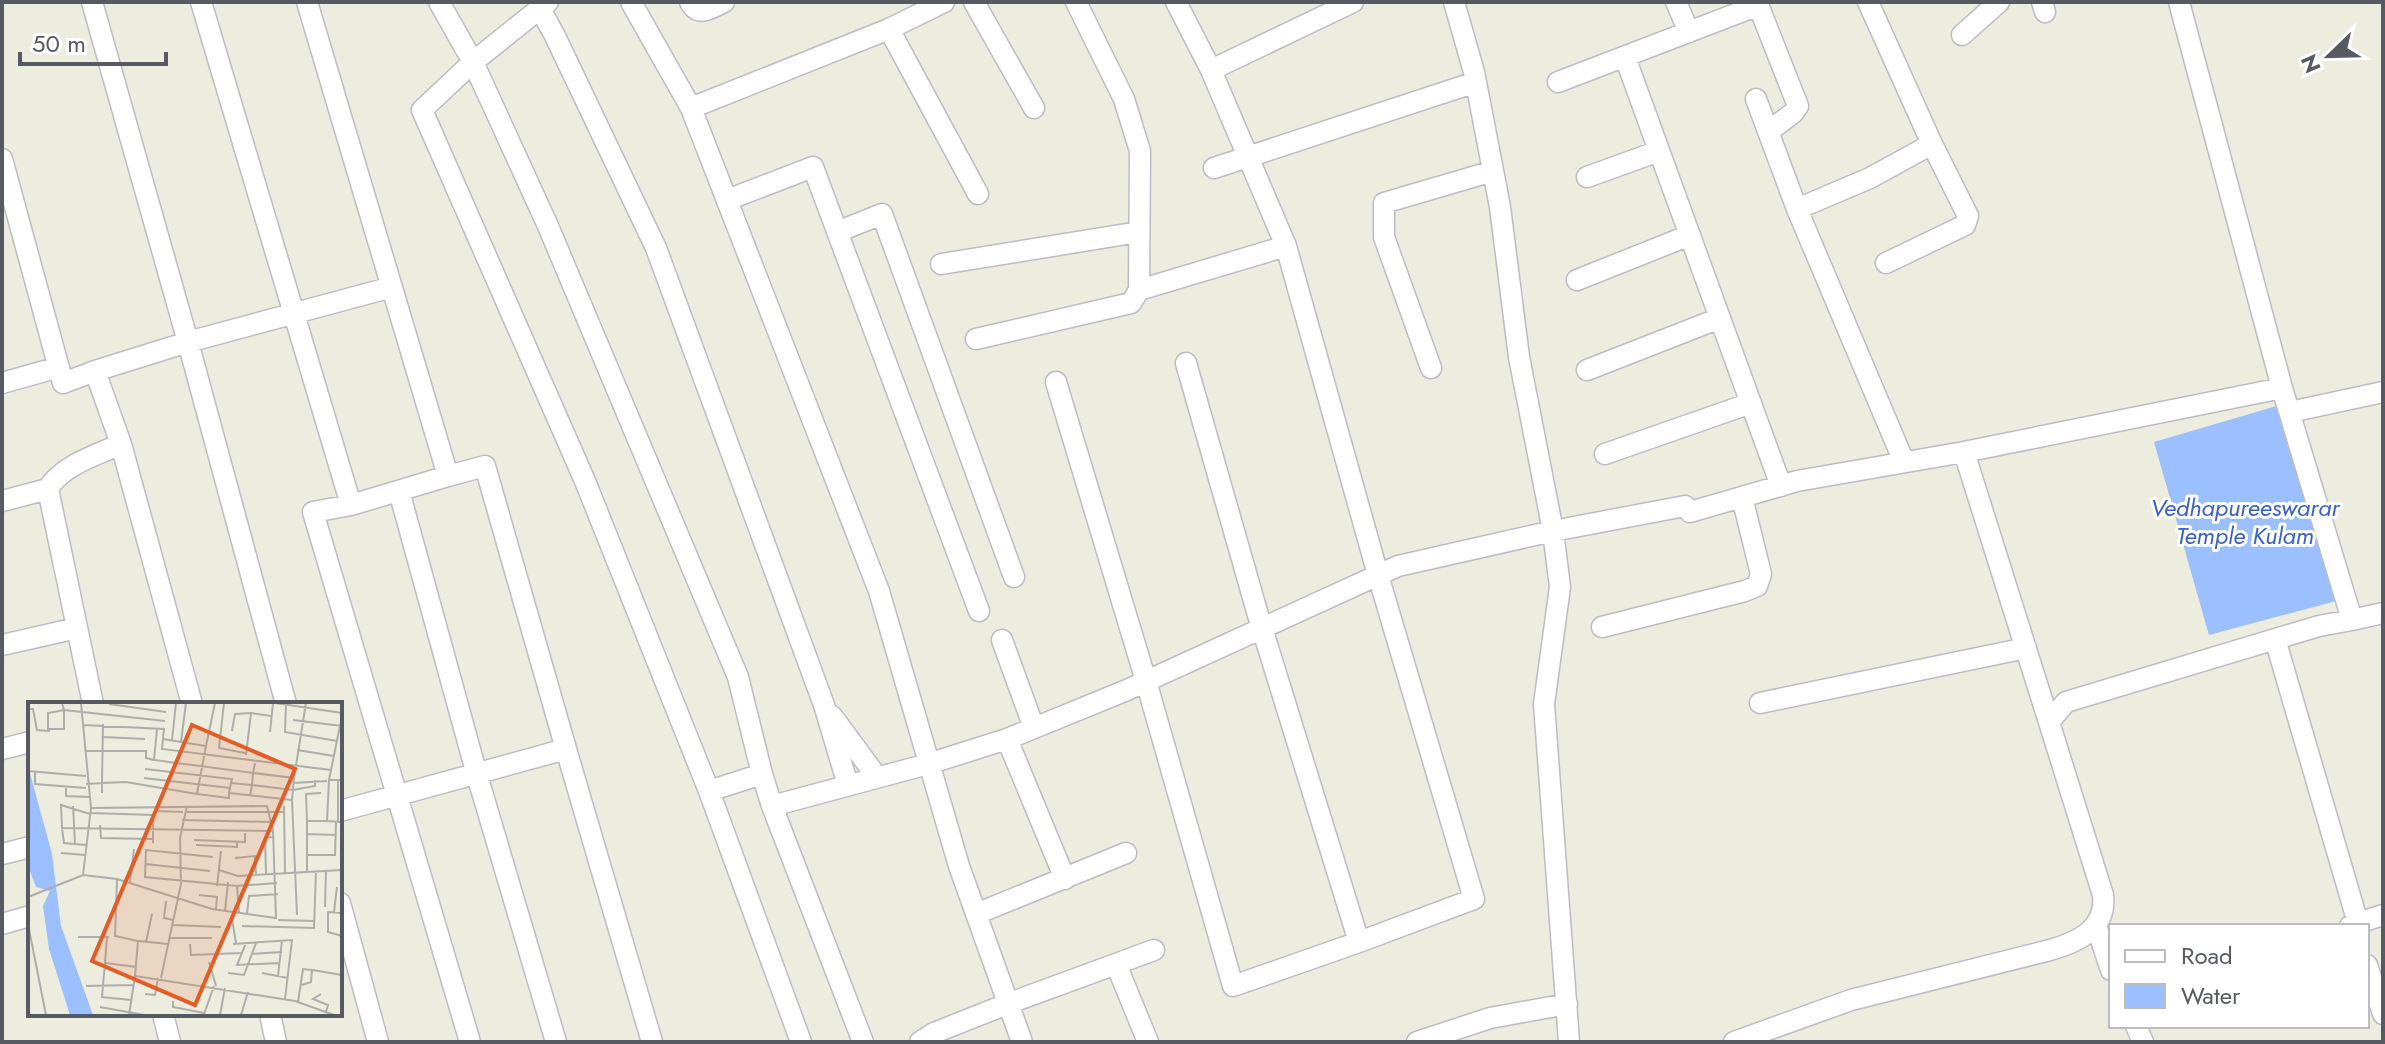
<svg xmlns="http://www.w3.org/2000/svg" width="2385" height="1044" viewBox="0 0 2385 1044" font-family="Jost,sans-serif">
  <rect width="100%" height="100%" fill="#ececdf"/>
  <path fill="#9cbfff" d="M2280 405 2336 601 2209 635 2154 442Z"/>
  <g fill="none" stroke-linecap="round" stroke-linejoin="round">
    <defs>
      <path id="street" d="M92 2 188 342 392 287
        M201 2 351 505 448 476 307 2
        M439 2 473 62 548 226 738 677 762 774
        M548 2 473 62 422 110 585 481 709 791 801 1042
        M631 2 691 108 879 591 959 866 1022 1042
        M690 2C699 18 711 8 724 2
        M944 2 889 29 978 194
        M974 2 1034 108
        M1076 2 1124 99 1140 151 1139 290
        M1176 2 1211 70 1353 2
        M1454 2 1474 72 1500 207 1519 357 1553 531 1560 587 1544 704 1569 1042
        M1676 2 1689 32
        M1757 2 1798 106 1793 113 1769 131
        M1868 2 1932 144 1968 216 1965 225 1886 263
        M2042 2 2045 12
        M539 7 554 34 656 248 824 705 848 785
        M1962 35 1999 2
        M1625 57 1781 486
        M1558 82 1759 5
        M1756 99 1797 209 1904 462
        M691 108 889 29
        M2 159 63 383 95 371 121 444 192 704
        M1214 168 1476 82
        M1587 177 1659 151
        M727 200 813 167 979 611
        M1797 209 1870 178 1932 144
        M837 232 882 214 1014 577
        M941 264 1139 232
        M1577 280 1690 235
        M976 339 1131 303 1139 290 1286 246
        M1186 363 1258 615 1359 942
        M1431 368 1384 237V203L1493 171
        M1587 370 1720 318
        M95 371 188 342 286 704
        M1056 382 1146 681 1233 986 1359 942 1474 899 1378 575 1286 246 1211 70
        M2 383 59 367
        M2290 412 2383 392
        M1964 452 2049 722
        M1605 454 1751 403
        M399 491 477 775 556 1042
        M2 501 48 489
        M351 505 313 512 470 1042
        M2352 620 2383 613
        M1602 627 1745 591 1757 586 1761 574 1742 497
        M2275 639 2358 923 2350 926
        M1002 640 1034 728
        M2 645 77 628
        M1760 703 2026 648
        M93 704 48 489C62 465 97 455 121 444
        M832 716 877 777
        M1007 739 1065 879
        M2 749 30 742
        M566 749 652 1042
        M709 791 762 774 772 806 863 1042
        M772 806 928 764 1007 739 1127 690 1398 566 1553 531 1685 506 1690 512 1797 481 1964 452 2282 388
        M340 811 566 749 485 466 448 476
        M2 854 30 847
        M340 903 378 1042
        M976 914 1126 853
        M2358 923 2383 915
        M2 924 30 916
        M2096 925 2111 970
        M1116 964 1148 1042
        M2367 965 2383 1014
        M163 1014 170 1042
        M270 1014 276 1042
        M2136 1026 2143 1042
        M920 1042 934 1033 1007 1004 1154 950
        M1417 1042 1490 1018 1567 1004
        M1734 1042 1851 1000 2050 950C2078 942 2107 929 2103 895L2049 722 2066 702 2319 626 2352 620 2282 388 2179 2"/>
    </defs>
    <use href="#street" stroke="#bcbdc4" stroke-width="23"/>
    <use href="#street" stroke="#fff" stroke-width="20"/>
  </g>
  <g text-anchor="middle" stroke-width="6" stroke-linejoin="round" paint-order="stroke">
    <g font-size="24" font-style="italic" fill="#3a61c7" stroke="#fff">
      <text x="2245" y="516">Vedhapureeswarar<tspan x="2245" dy="28">Temple Kulam</tspan></text>
    </g>
  </g>
  <g transform="translate(28 702)">
    <rect width="314" height="314" fill="#ececdf"/>
    <path d="M0 64 24 152 33 224 65 313H42L21 247 15 204 22 189 8 185 0 164Z" fill="#9cbfff"/>
    <path fill="none" stroke="#adaea9" stroke-width="2" d="M34 1 36 8V27H20V11L36 8 137 19M53 1 63 106 55 173M196 1 191 46 217 51M247 1 314 11M81 2 138 10M258 3 257 30 309 39M0 7H5L9 28 22 29M314 14 301 78H314M265 18 314 24M55 23 136 27 134 47 303 68M129 27 126 58 225 71 227 61M204 29 207 12 223 11M242 30 245 1M75 35 117 37M135 37 178 44 169 92 201 96V91M144 38 148 1M153 40 158 1M178 44 187 1M269 48 306 54M58 49H118V56L126 58M218 53 223 11 243 14M117 67 204 77 203 81M0 69 58 74M7 70V82L58 86M116 76 202 86M266 76 278 1M301 78 299 119 314 120M310 78V120M265 81 299 79M58 82 74 81 75 22M38 84V94L61 95M74 91V81L98 80 169 92M222 94 224 83 225 71 266 76 265 88 264 98 201 91 203 81 224 83 265 88 287 84V78M264 98 269 213M45 104 47 142 58 143M256 104 257 171M63 106 239 104 245 129 248 216 184 207 89 177M128 109 155 110M159 110H256M62 111 125 113V141M62 112 33 103 34 126 245 129M154 118 244 120M279 119 278 92 293 91M72 123 73 136 125 137M34 126 36 141 47 142M279 132 308 133M166 138 217 140V131M168 143 209 145V140M33 151 57 153M279 153H307L308 120M185 155 118 148 117 175 209 184M207 156 227 154 228 173M117 162 182 169M191 168 210 174 314 168M279 169V119H299M238 172 237 136 245 135M102 180 106 147M189 184 193 149M171 193 189 195 188 207M0 195 55 173 89 177 87 234 110 239 107 274 267 299 306 313M138 199 136 216 145 218M297 205 298 168M197 209 200 180M306 210 309 185M211 211 209 184 249 181M314 211 300 210V230L314 234M219 212 221 194 250 192M204 217 208 241M250 218 286 219M0 222 18 313M145 223 193 225M214 224 286 226 288 169M50 235H81M79 235 77 261 109 265M142 236H184M111 239 140 242M118 240 124 212M218 241 209 263 252 261M162 242 163 253 214 251M205 242 264 238 257 297M224 252 254 250M181 260 188 284M77 261 74 295 103 298M200 271 216 273 228 241M234 271 260 276M250 274 254 238M133 276 153 182 152 136 159 104M274 283 283 280 284 268 314 273M58 284 105 283M117 292 127 293 130 276M293 292 285 297 300 303 298 310M145 299V305L176 311M270 300 275 267 283 268M72 305 116 313M176 312 186 284M101 313 107 274M192 313 197 286M213 313 220 290"/>
    <path fill="#e25d27" fill-opacity="0.15" stroke="#e25d27" stroke-width="4" d="M164 23 267 67 167 303 64 259Z"/>
    <rect width="314" height="314" fill="none" stroke="#585a61" stroke-width="4"/>
  </g>
  <rect width="2385" height="1044" fill="none" stroke="#585a61" stroke-width="8"/>
  <rect x="2109" y="924" width="260" height="104" fill="#ffffff" stroke="#bcbdc0" stroke-width="2"/>
  <rect x="2125" y="950" width="40" height="12" fill="#ffffff" stroke="#bcbdc0" stroke-width="2"/>
  <text x="2181" y="964" font-size="24" fill="#585a61">Road</text>
  <rect x="2125" y="984" width="40" height="24" fill="#9cbfff" stroke="#bcbdc0" stroke-width="2"/>
  <text x="2181" y="1004" font-size="24" fill="#585a61">Water</text>
  <g transform="translate(2329 56) rotate(247)" stroke="#ffffff" stroke-width="6" paint-order="stroke">
  <path d="M0-6L14 30L0 20L-14 30Z" fill="#585a61"/>
  <text y="-12" font-size="22" font-weight="bold" text-anchor="middle" fill="#585a61">N</text>
  </g>
  <path d="M20 52v12h146v-12" fill="none" stroke="#585a61" stroke-width="4"/>
  <text x="32" y="52" font-size="24" fill="#585a61" stroke="#ffffff" stroke-width="6" paint-order="stroke">50 m</text>
</svg>
